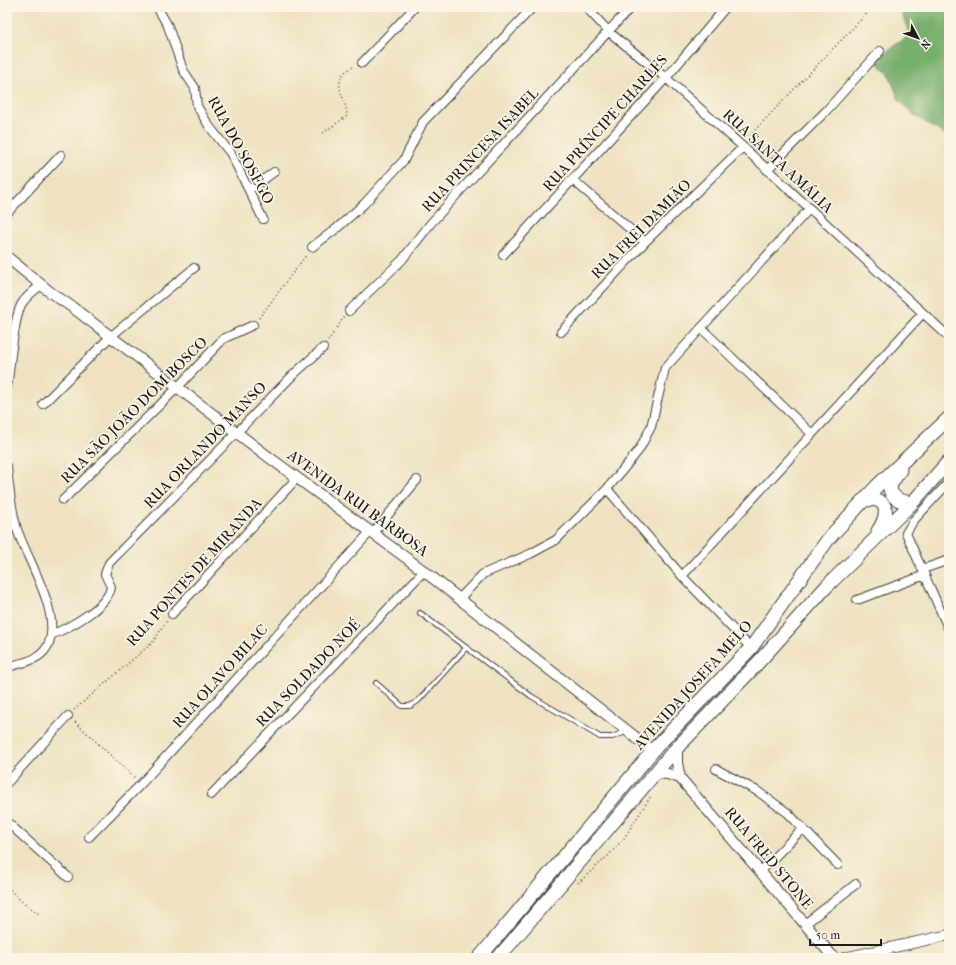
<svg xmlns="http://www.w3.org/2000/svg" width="956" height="965" viewBox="0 0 956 965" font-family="'IM FELL French Canon',serif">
  <rect width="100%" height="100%" fill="#fcf5e5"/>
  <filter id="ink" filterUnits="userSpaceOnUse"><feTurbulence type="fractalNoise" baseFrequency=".025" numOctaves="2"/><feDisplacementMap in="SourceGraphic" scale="8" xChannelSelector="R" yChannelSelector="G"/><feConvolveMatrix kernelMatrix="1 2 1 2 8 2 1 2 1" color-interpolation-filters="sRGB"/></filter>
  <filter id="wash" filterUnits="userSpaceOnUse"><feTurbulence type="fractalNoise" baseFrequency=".012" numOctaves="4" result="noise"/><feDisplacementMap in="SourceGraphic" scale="16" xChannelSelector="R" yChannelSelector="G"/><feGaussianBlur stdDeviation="0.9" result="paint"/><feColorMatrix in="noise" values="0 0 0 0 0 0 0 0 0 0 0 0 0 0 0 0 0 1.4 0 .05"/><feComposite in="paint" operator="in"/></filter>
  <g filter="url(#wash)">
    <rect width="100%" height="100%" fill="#efe2c2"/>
    <path fill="#77af6c" stroke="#4a6644" d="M902 7H949V137L914 115 899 100 889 74 874 60 910 35 902 14Z"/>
  </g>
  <g filter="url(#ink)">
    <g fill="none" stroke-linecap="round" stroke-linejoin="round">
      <defs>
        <path id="service" d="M420 613 531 696 600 737H612L626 732
          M376 683 402 706H410L418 701 466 648"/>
        <path id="minor" d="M157 7 168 26 183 70 195 88 197 106 209 126 231 154 263 219
          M586 7 609 32 666 78 743 147 949 337
          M362 63 415 7
          M767 170 826 111 880 51
          M573 180 645 242
          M249 190 274 172
          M7 213 61 155
          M312 247 336 229 364 204 404 160 423 122 533 7
          M503 255 666 78 726 7
          M349 311 402 260 431 223 462 189 631 7
          M701 328 812 434
          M561 332 645 242 743 147
          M7 388C10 368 13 322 21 305 26 296 34 291 41 285
          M43 404 110 337 194 268
          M7 467C9 488 11 509 17 529 27 560 64 616 47 647 39 661 21 663 7 667
          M949 482 914 520 906 533 949 630
          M607 489 682 576 751 648
          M63 500 178 387 223 339 253 325
          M373 533 417 480
          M923 569 949 560
          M682 576 923 313
          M460 598 483 574 530 554 556 540 607 489 639 450 651 427 665 368 809 209
          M857 600 925 575
          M172 614 297 478
          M51 635C68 628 108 607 111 587L105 574 109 563 293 375 323 348
          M716 769 757 791 788 813 838 865
          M7 783 68 716
          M211 795 424 571
          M7 822 68 877
          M89 837 141 784 371 531
          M760 872 803 828
          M805 924 856 884"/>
        <path id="tertiary" d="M7 257 50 292 72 307 270 458 424 571 653 751
          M677 748V763L680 778 834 958
          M654 773 668 774 680 778
          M844 958 949 935"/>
        <path id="primary" d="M900 470 891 484 890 490C894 500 903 503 913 502
          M862 501C889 494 890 514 878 531
          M479 958 656 747 751 648 829 538 877 486 949 418
          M498 958 673 752 756 665 827 586 913 502 949 461"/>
      </defs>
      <use href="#service" stroke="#3c3a35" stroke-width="6"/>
      <use href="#minor" stroke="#3c3a35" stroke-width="10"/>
      <use href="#tertiary" stroke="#3c3a35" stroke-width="12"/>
      <use href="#primary" stroke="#3c3a35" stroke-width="15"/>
      <path stroke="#3c3a35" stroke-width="1.5" stroke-dasharray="1 3" stroke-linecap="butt" d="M323 133 347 116C347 97 326 79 355 66
        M748 140 755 130 873 7
        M259 318 307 254
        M328 341 344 317
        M74 710 152 643 167 621
        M75 722 135 778
        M578 883 609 855 624 838 651 796
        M7 887 19 899 39 914"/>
      <use href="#service" stroke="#fff" stroke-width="4"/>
      <use href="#minor" stroke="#fff" stroke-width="8"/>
      <use href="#tertiary" stroke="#fff" stroke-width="10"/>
      <use href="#primary" stroke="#fff" stroke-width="13"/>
    </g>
  </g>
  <g text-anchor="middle" stroke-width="3.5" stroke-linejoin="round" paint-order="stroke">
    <g font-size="15" fill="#1c1c1c" stroke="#fcf5e5">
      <text transform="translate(605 123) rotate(-48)" y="5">RUA PRÍNCIPE CHARLES</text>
      <text transform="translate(241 150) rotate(61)" y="5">RUA DO SOSEGO</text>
      <text transform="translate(480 150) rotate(-47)" y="5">RUA PRINCESA ISABEL</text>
      <text transform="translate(778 161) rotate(43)" y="5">RUA SANTA AMÁLIA</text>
      <text transform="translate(641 229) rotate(-45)" y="5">RUA FREI DAMIÃO</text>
      <text transform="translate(134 410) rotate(-45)" y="5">RUA SÃO JOÃO DOM BOSCO</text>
      <text transform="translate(205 445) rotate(-46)" y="5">RUA ORLANDO MANSO</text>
      <text transform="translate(358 503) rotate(36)" y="5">AVENIDA RUI BARBOSA</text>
      <text transform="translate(194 572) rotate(-48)" y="5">RUA PONTES DE MIRANDA</text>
      <text transform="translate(308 673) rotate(-46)" y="5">RUA SOLDADO NOÉ</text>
      <text transform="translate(220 676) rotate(-48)" y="5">RUA OLAVO BILAC</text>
      <text transform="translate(693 685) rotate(-48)" y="5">AVENIDA JOSEFA MELO</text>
      <text transform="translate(769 858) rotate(50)" y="5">RUA FRED STONE</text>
    </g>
  </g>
  <rect width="956" height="965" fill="none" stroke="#fcf5e5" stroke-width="24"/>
  <g transform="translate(918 38) rotate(131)" stroke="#fcf5e5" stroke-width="3" paint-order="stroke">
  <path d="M0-3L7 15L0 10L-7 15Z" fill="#1c1c1c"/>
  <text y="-6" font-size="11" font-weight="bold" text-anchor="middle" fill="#1c1c1c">N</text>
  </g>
  <path d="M810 939v6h71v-6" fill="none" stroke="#1c1c1c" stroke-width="2"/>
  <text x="816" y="939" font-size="12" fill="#1c1c1c" stroke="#fcf5e5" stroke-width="3" paint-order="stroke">50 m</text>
</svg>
